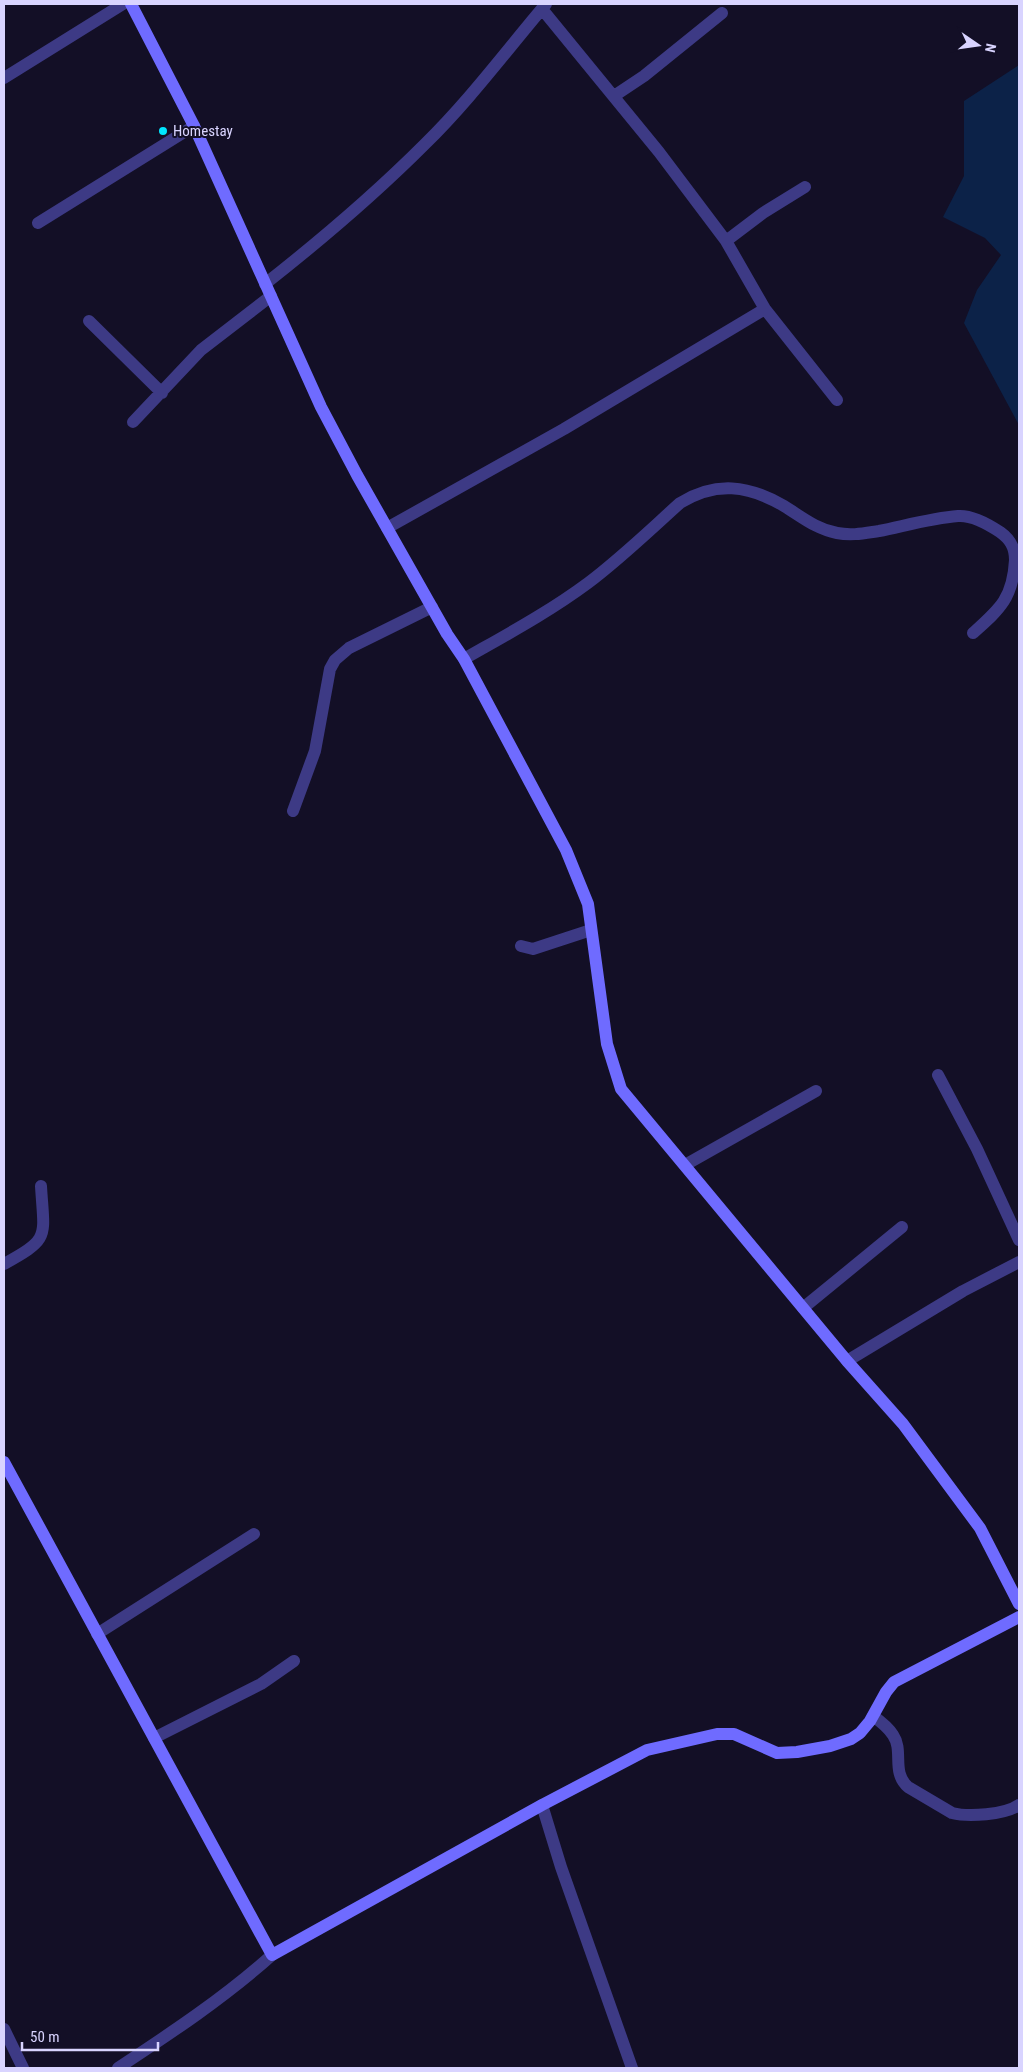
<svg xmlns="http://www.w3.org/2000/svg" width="1023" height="2072" viewBox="0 0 1023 2072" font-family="'Roboto Condensed',sans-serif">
  <rect width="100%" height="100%" fill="#130f26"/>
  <path fill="#0c2248" d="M1019 65V425L964 323 977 290 1001 255 985 238 943 217 964 176V101Z"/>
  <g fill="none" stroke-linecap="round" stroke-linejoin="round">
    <path stroke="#3d3a85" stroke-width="12" d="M542 9 659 152 726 241 765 309 837 400
      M4 78 123 4
      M614 96 644 76 722 13
      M38 223 194 126
      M726 241 763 213 805 187
      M265 284C321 240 375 194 425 144 469 101 506 51 546 4
      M89 321 162 393
      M133 422 201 350 271 296
      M387 528 564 429 765 309
      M464 659C506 635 549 612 588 583 620 559 650 530 680 503 716 481 748 485 784 506 802 517 816 529 837 533 852 536 865 533 879 531 904 526 932 518 958 516 972 515 988 524 1000 532 1010 539 1015 547 1015 560 1013 598 1000 609 973 633
      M293 811 315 751 328 680 330 669 335 660 349 648 432 607
      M521 946 533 949 591 930
      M938 1075 977 1149 1019 1240
      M685 1165 816 1091
      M4 1264C51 1238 44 1238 41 1186
      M803 1308 902 1227
      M847 1361 963 1291 1019 1262
      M97 1634 254 1534
      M873 1716C880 1721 888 1727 893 1735 904 1751 891 1772 908 1787L952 1813C968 1817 1005 1815 1019 1805
      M154 1738 261 1684 294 1661
      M542 1805 561 1867 632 2068
      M4 2029 23 2068
      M118 2068C171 2033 224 1998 272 1955"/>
    <path stroke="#6f6bff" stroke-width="12" d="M131 4 194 126 321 407 357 475 447 634 464 659 566 850 588 904 607 1044 621 1089 847 1361 903 1424 980 1528 1019 1604
      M4 1462 272 1955 542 1805 647 1750 717 1734H734L777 1753 797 1752 830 1746 851 1739 860 1733 870 1721 886 1692 894 1682 1019 1617"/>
  </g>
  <circle fill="#00e5ff" stroke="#130f26" stroke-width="2" cx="163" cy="131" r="5"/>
  <g text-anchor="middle" stroke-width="4" stroke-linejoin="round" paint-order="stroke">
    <g font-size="15" fill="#d9d4ff" stroke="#130f26" text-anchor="start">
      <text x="173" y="136">Homestay</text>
    </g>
  </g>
  <rect width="1023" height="2072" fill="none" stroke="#d9d4ff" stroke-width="10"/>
  <g transform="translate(978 45) rotate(103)" stroke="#130f26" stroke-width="4" paint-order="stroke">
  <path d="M0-4L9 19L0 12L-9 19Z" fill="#d9d4ff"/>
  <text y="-8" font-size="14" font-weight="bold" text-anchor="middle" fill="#d9d4ff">N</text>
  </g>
  <path d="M22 2042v8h136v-8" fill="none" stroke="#d9d4ff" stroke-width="2.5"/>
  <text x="30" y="2042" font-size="15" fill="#d9d4ff" stroke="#130f26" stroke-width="4" paint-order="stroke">50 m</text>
</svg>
